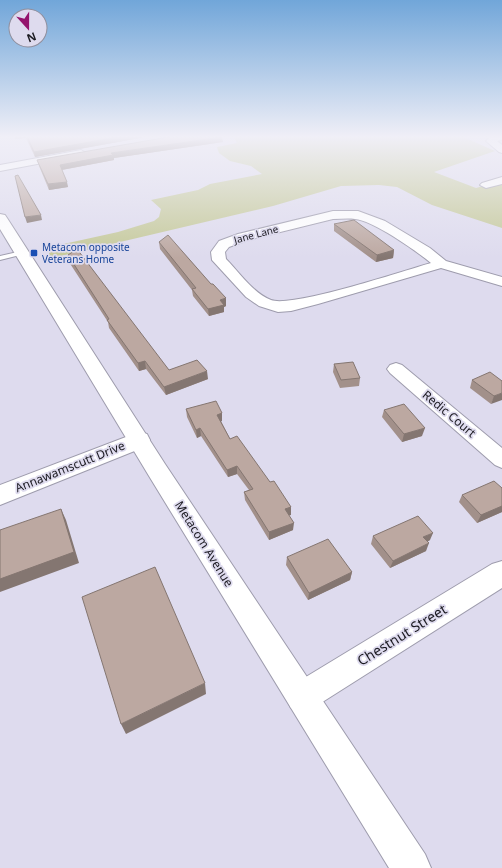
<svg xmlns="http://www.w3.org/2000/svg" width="502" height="868" viewBox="0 0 502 868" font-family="'Noto Sans',sans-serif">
  <rect width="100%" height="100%" fill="#dedbee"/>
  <path fill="#c5c99a" d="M233 136H461L495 151 434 172 476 188 502 181V228L432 205 397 187 379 185 341 186 273 206 48 259 50 249 59 245 118 232 154 221 159 217 161 209 151 200 198 190 210 184 262 174 251 166 230 161 219 153 217 147 237 143Z"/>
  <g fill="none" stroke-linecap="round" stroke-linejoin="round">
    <defs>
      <path id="lane" d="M22 251 24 252V254L0 260V256Z"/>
      <path id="street" d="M494 136H502V140L497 141 502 145V153L499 152 486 141 489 138Z
        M81 150 86 153 85 155 0 171V165Z
        M502 177V184L486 188 480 185 482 183Z
        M333 211H358L385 221 430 248 446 261 502 277V286L441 268 318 304 291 311 278 312 259 306 246 297 212 260 211 252 219 241 238 234ZM333 219C340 219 348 218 355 219 374 221 415 250 431 263 403 271 292 308 271 300 253 293 239 272 226 259L225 252 229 247 248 240Z
        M396 363 402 365 502 448V468L495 465 390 373 387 369 390 365Z"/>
      <path id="secondary" d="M139 432 147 434 150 440 147 446 0 505V485Z
        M502 561V588L313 708 302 713 291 708 286 697 291 686 492 564Z"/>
      <path id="primary" d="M0 214 5 215 7 218 165 464 425 854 431 868H389L149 476 0 229Z"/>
    </defs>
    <use href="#lane" stroke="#9e9cad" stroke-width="2"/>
    <use href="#street" stroke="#9e9cad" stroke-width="2"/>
    <use href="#secondary" stroke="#9e9cad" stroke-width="2"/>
    <use href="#primary" stroke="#9e9cad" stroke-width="2"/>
    <use href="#lane" fill="#fff" fill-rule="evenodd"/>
    <use href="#street" fill="#fff" fill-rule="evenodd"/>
    <use href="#secondary" fill="#fff" fill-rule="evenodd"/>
    <use href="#primary" fill="#fff" fill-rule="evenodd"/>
  </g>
  <path fill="#a2908a" d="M14 136H151L35 157 26 138 15 139Z
    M223 142 114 158V160L62 170 68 187 49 190 39 166 37 160Z
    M334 224 394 250 393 258 376 262 334 231Z
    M159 242 226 306 224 307V312L209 316 193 296 192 290 160 249Z
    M68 255 169 370 208 379 166 395 146 369 139 371 109 328 108 322 69 262Z
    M334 364 360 378 359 386 340 388 333 372Z
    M472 380 502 381 491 404 470 388Z
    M186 409 222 413V421H221L230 439 270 482 291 507V515H289L293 530 269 540 245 500 244 492 249 490 237 474 228 477 201 436 197 438 187 417Z
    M384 410 422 436 402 442 382 417Z
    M502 488V512L477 523 459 502 462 495Z
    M373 536 430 540 427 542 426 551 390 568 371 544Z
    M287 557 352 572 350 580 308 600 286 565Z"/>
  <path fill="#847671" d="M15 136H26V138L15 139Z
    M123 136H151L35 157 34 152Z
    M222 137 223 142 114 158V160L61 170 60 165 111 153Z
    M67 182 68 187 49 190 48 184Z
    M41 215 42 220 27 223 25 217Z
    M394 250 393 258 376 262 377 255Z
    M226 298V306L224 307V312L209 316 208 309 220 300Z
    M145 361 146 369 139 371 138 363Z
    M207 371 208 379 166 395 164 387Z
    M502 393V400L491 404 494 396Z
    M222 413V421L217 423V415Z
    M200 428 201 436 197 438 196 430Z
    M425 428 422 436 402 442 404 434Z
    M237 466V474L228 477 227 470Z
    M502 506V512L477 523 481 515Z
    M291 507V515L284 517 285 509Z
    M61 509 66 520 79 563 0 592V579Z
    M294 523 293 530 269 540V532Z
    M433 533 430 540 421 545 423 537Z
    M429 543 426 551 390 568 393 561Z
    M352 572 350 580 308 600 309 593Z
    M205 683 206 694 126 734 121 724Z"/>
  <path fill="#bca8a1" stroke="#847671" d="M27 136H123L34 152Z
    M174 136H222V137L111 153 113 155 60 165 67 182 48 184 37 160Z
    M18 175 41 215 25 217 15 176Z
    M354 220 394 250 377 255 334 224Z
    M168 235 211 284H213L226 298 220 300 224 305 208 309 192 289 196 288 159 242Z
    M77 249 169 370 197 360 207 371 164 387 145 361 138 363 107 320 109 319 68 255Z
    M353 362 360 378 341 380 334 364Z
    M490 372 502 381V393L494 396 472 380Z
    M216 401 222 413 217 415 230 439 237 436 270 482 274 481 291 507 285 509 294 523 269 532 244 492 253 489 237 466 227 470 200 428 196 430 186 409Z
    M404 404 425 428 404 434 384 410Z
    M494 481 502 488V506L481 515 462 495Z
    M61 509 74 552 0 579V530Z
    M418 516 433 533 423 537 429 543 393 561 373 536Z
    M328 539 352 572 309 593 287 557Z
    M155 567 205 683 121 724 82 597Z"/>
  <linearGradient id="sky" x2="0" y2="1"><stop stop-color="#71a6d9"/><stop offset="0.53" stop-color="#f0eff7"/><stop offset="1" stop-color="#f0eff7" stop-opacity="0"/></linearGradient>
  <rect width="502" height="258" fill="url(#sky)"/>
  <rect fill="#1a4fb4" stroke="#dedbee" stroke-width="1.5" x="30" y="249" width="8" height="8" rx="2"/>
  <g text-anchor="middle" stroke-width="3.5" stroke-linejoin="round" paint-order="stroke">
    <g font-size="10" fill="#1c1b22" stroke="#dedbee">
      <text transform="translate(256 234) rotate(-15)" y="4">Jane Lane</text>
    </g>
    <g font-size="10" fill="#164399" stroke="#dedbee" text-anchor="start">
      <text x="42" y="251">Metacom opposite<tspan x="42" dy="12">Veterans Home</tspan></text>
    </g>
    <g font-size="12" fill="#1c1b22" stroke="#dedbee">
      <text transform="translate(449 414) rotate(40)" y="4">Redic Court</text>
      <text transform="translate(70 467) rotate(-22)" y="4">Annawamscutt Drive</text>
      <text transform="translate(204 544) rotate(58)" y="4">Metacom Avenue</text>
    </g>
    <g font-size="14" fill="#1c1b22" stroke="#dedbee">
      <text transform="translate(402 635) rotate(-32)" y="5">Chestnut Street</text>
    </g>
  </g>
  <g transform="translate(28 28) rotate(159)"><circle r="19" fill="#dedbee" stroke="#908e9c"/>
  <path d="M0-3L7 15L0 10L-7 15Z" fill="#94146d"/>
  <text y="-6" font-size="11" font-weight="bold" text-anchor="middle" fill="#1c1b22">N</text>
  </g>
</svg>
